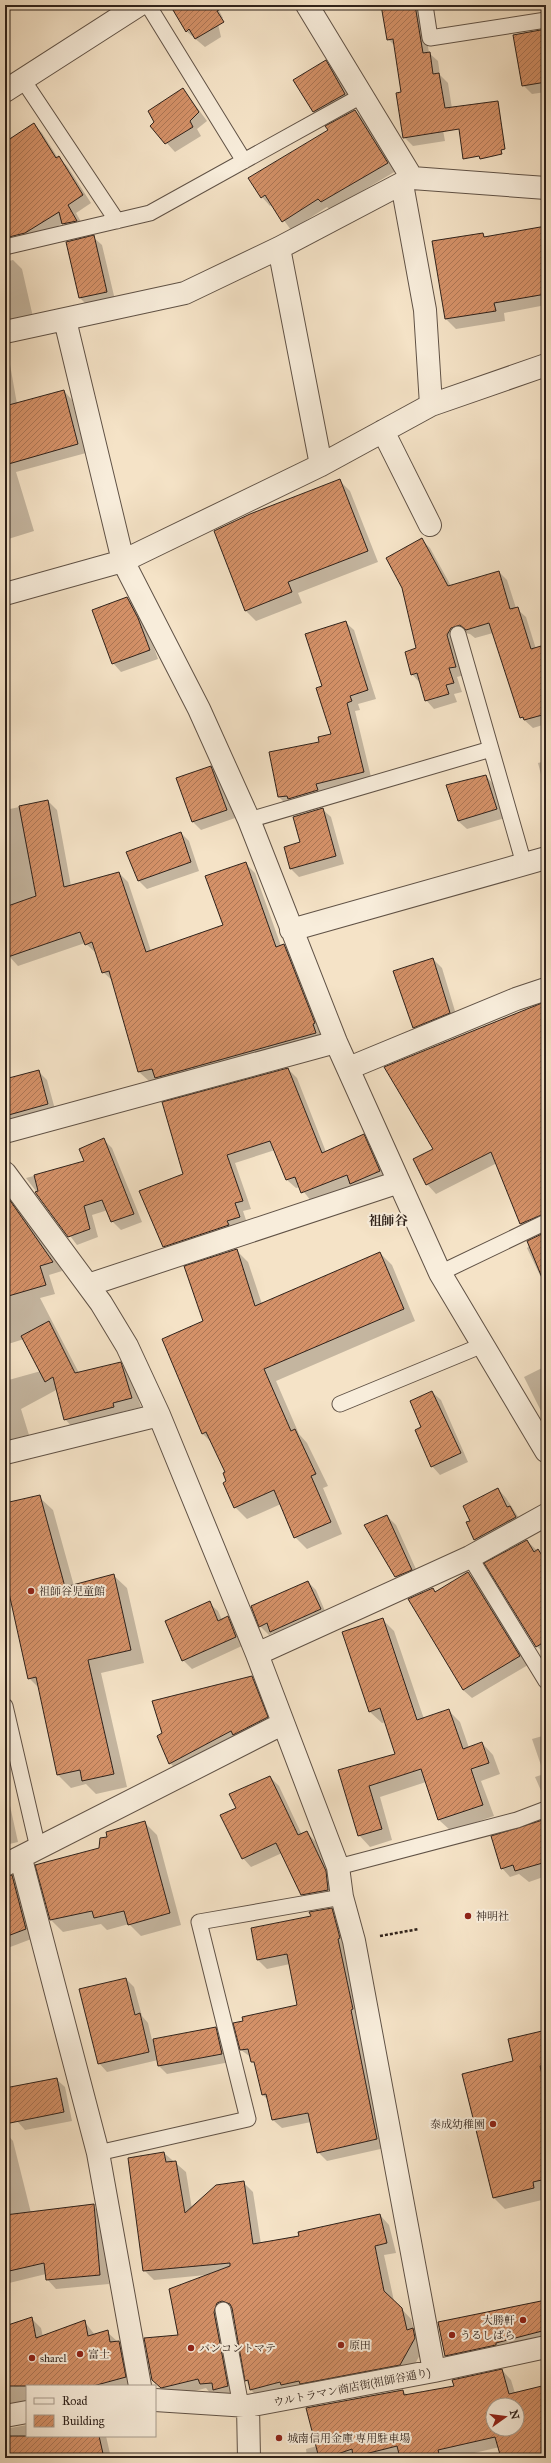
<svg xmlns="http://www.w3.org/2000/svg" width="551" height="2463" viewBox="0 0 551 2463" font-family="'IM FELL Great Primer','Noto Serif JP',serif">
  <defs>
    <pattern id="building-hatch" width="6" height="6" patternUnits="userSpaceOnUse"><rect width="6" height="6" fill="#d49168"/><path d="M-1 1l2-2M0 6l6-6M5 7l2-2" fill="none" stroke="#ac7655"/></pattern>
  </defs>
  <rect width="100%" height="100%" fill="#f5e3c7"/>
  <filter id="stains"><feTurbulence type="fractalNoise" baseFrequency=".005" numOctaves="4"/><feColorMatrix values="0 0 0 0 .2 0 0 0 0 .09 0 0 0 0 .02 0 0 0 .5 -.17"/></filter>
  <radialGradient id="worn" r=".72"><stop offset=".6" stop-color="#630" stop-opacity="0"/><stop offset="1" stop-color="#630" stop-opacity=".3"/></radialGradient>
  <path fill="#0003" fill-rule="evenodd" d="M171 5H216L223 18 217 20 221 37 205 47 186 31Z
    M382 5H415L423 14 429 53 438 61 440 75 448 83 455 128 443 130 445 141 413 146 404 137 402 93 395 46 388 39Z
    M546 33V92L532 94 523 85Z
    M326 61 334 70 353 103 322 120 314 112 294 80Z
    M183 89 207 121 197 129 201 136 175 152 151 126Z
    M355 111 363 119 396 171 330 210 327 207 291 230 272 204 270 206 262 197Z
    M34 125 42 133 58 158 67 166 91 203 76 213 85 229 72 232 63 223 34 241 27 243 18 234 5 214V143Z
    M546 227V305L504 313 505 321 456 329 446 319 482 234 486 238Z
    M93 237 102 245 115 300 88 306 80 298Z
    M13 260 22 269 33 317 5 326V262Z
    M5 349 8 353 17 404 64 391 72 400 86 453 16 472 34 531 5 540Z
    M339 480 350 491 378 562 298 593 302 603 256 621 245 610Z
    M422 540 430 548 451 586 499 572 507 580 516 608 526 617 536 649 541 647 546 652V724L533 728 521 717 493 633 475 638 470 634 465 633 464 675 457 677 462 692 454 694 457 702 434 709 426 700 420 683 412 674 417 649 410 623 412 622Z
    M127 598 136 607 147 628 158 659 121 672 113 663Z
    M345 622 354 630 376 699 358 704 360 710 355 711 372 781 288 806 279 797 270 753 320 742 332 735 323 686Z
    M546 761V794L538 763Z
    M211 767 219 776 235 818 201 830 193 822 178 779Z
    M486 776 494 785 505 818 467 829 458 821Z
    M48 801 57 810 71 886 119 873 128 882 151 951 224 926 246 864 255 873 281 946 284 945 293 955 325 1042 165 1087 157 1079 149 1081 139 1072 113 981 103 972 96 953 85 943 18 966 9 956 5 944V810Z
    M322 809 331 817 344 864 299 877 291 869 301 843Z
    M181 833 189 841 199 871 147 889 138 880Z
    M433 959 442 968 458 1021 422 1036 414 1027Z
    M546 1002V1226L531 1233 521 1224 497 1163 436 1194 427 1184 434 1149 521 1012Z
    M288 1069 297 1078 326 1152 364 1136 372 1144 388 1180 360 1192 352 1185 311 1201 300 1187 296 1188 287 1180 275 1150 235 1163 251 1209 243 1211 248 1226 173 1255 164 1246 184 1174Z
    M38 1071 47 1080 56 1113 11 1125 5 1119V1080Z
    M103 1139 112 1148 142 1222 121 1230 112 1221 108 1210 92 1215 98 1237 77 1245 26 1178 86 1162Z
    M5 1192 60 1267 62 1271 49 1275 55 1294 40 1298 79 1373 120 1363 130 1373 141 1407 122 1412 123 1417 74 1429 65 1419 58 1389 21 1409 29 1435 5 1441V1381L41 1371 24 1339 5 1345Z
    M546 1232V1288L527 1248Z
    M236 1250 248 1262 262 1304 380 1253 392 1265 415 1321 276 1381 299 1434 307 1443 328 1486 323 1488 342 1534 307 1549 295 1537 281 1504 247 1519 235 1507 226 1473 212 1443 202 1433 204 1321Z
    M546 1366V1421L524 1377Z
    M432 1392 441 1400 468 1462 440 1475 432 1466 423 1427Z
    M498 1489 506 1498 524 1526 484 1548 475 1540 467 1523 471 1521Z
    M39 1497 53 1510 74 1586 113 1575 127 1588 144 1663 101 1673 127 1787 96 1794 86 1784 71 1788 58 1775 39 1688 29 1678 5 1571V1504Z
    M387 1516 396 1525 420 1578 405 1585 396 1577 366 1526Z
    M527 1541 546 1559 545 1655 537 1646Z
    M468 1573 477 1581 528 1665 472 1698 463 1690 432 1589 436 1592Z
    M308 1582 316 1590 328 1618 280 1640 273 1633 269 1635 260 1626Z
    M209 1603 218 1611 222 1620 228 1617 236 1626 244 1645 192 1669 183 1660Z
    M383 1620 394 1631 424 1719 449 1711 460 1722 469 1748 482 1743 493 1755 500 1774 481 1781 494 1816 451 1831 439 1820 426 1782 380 1797 392 1840 370 1847 359 1835 339 1771 397 1754 386 1722 382 1723 370 1712 343 1632Z
    M252 1678 260 1686 276 1726 179 1772 170 1763Z
    M546 1735V1802L535 1777 544 1774 532 1739Z
    M270 1777 279 1786 302 1835 306 1832 315 1841 334 1880 337 1899 311 1903 302 1894 282 1853 251 1867 243 1858Z
    M5 1783 18 1842 5 1845Z
    M546 1819V1876L529 1882 519 1874 510 1877 502 1868Z
    M145 1823 157 1835 181 1925 141 1936 129 1924 107 1930 101 1924 63 1932 51 1920 37 1866 100 1849 101 1839Z
    M12 1876 21 1885 34 1938 5 1949V1878Z
    M332 1909 340 1918 385 2148 327 2161 318 2152 311 2122 282 2128 273 2120 269 2101 262 2094 256 2065 252 2058 241 2050 298 2006 290 1964 267 1969 258 1960 252 1929 313 1917Z
    M126 1979 134 1987 142 2016 148 2023 152 2040 215 2028 224 2036 230 2062 167 2074 158 2065V2060L107 2072 99 2063Z
    M546 2031V2093L514 2062 509 2039Z
    M56 2079 65 2087 72 2121 25 2130 17 2121Z
    M546 2123V2199L505 2209 494 2198 479 2136Z
    M5 2132 13 2141 31 2213 93 2206 103 2215 109 2284 56 2289 47 2279 46 2274 5 2284Z
    M164 2153 186 2172 192 2209 243 2182 253 2192 261 2244 300 2237 380 2215 389 2225 396 2253 384 2255 394 2301 411 2319 414 2330 423 2339 424 2348 409 2374 261 2400 251 2390 246 2380 232 2310 226 2313 237 2395 224 2399 218 2393 211 2394 206 2388 172 2397 163 2390 153 2379 179 2336 206 2275 154 2280 144 2270Z
    M546 2295V2341L455 2365 446 2355 542 2302 541 2296Z
    M32 2319 41 2328 43 2337 84 2321 95 2335 107 2332 129 2352 135 2386H27V2411L5 2420V2325Z
    M502 2370 511 2380 515 2393 546 2386V2458H527L504 2446 453 2458H307L306 2449 317 2446 403 2391 408 2396 455 2387ZM493 2405H517V2429H493Z
    M27 2425V2436H106L111 2458H5V2429Z"/>
  <path fill="url(#building-hatch)" stroke="#2f221b" fill-rule="evenodd" d="M170 5H227L217 11 224 22 195 39 189 29 186 32Z
    M381 5H415L423 53 430 52 433 74 439 73 445 108 498 101 505 149 501 150 502 154 480 159 479 156 463 159 459 129 403 138 396 93 401 92 393 39 387 40Z
    M546 29V82L522 86 513 35Z
    M326 60 345 94 313 112 293 80Z
    M183 88 199 112 190 121 193 127 165 144 150 126 154 122 148 111Z
    M355 110 388 163 321 202 318 199 282 222 265 195 261 198 248 178 328 130 325 126Z
    M34 123 56 158 59 156 83 195 68 205 77 221 62 224 59 212 25 233 5 238V142Z
    M546 226V294L494 303 496 311 445 319 432 241 483 233 484 237Z
    M94 235 107 292 79 298 66 242Z
    M64 390 78 444 5 465V406Z
    M340 479 368 551 288 582 292 592 245 611 214 531 250 514Z
    M422 538 448 586 499 571 510 609 518 607 531 649 541 646 546 662V714L524 720 523 717 520 718 489 623 466 630 460 625 451 628 447 635 456 667 449 668 454 683 446 685 449 694 425 701 417 673 411 675 405 652 416 648 402 588 386 558Z
    M127 597 138 618 150 650 112 664 92 610Z
    M346 621 368 690 350 696 352 701 347 703 364 772 316 784 318 790 288 799 287 796 278 797 269 752 319 742 318 737 331 734 316 688 322 686 305 634Z
    M211 766 227 810 192 822 176 778Z
    M486 775 497 809 458 821 446 785Z
    M48 800 64 887 119 872 146 952 223 925 205 876 246 862 276 947 284 944 315 1023 313 1024 316 1033 155 1078 152 1069 138 1072 109 971 102 973 92 942 85 945 80 932 5 958V907L36 896 19 806Z
    M323 808 336 856 290 869 284 847 300 842 293 817Z
    M181 832 191 862 138 881 126 852Z
    M433 958 450 1013 413 1028 393 971Z
    M542 1003 546 1014V1213L520 1224 491 1152 426 1185 413 1159 433 1149 384 1067Z
    M288 1068 322 1153 364 1134 380 1171 350 1184 347 1175 301 1193 295 1177 286 1180 270 1141 227 1155 243 1201 235 1203 240 1217 227 1221 229 1225 163 1247 139 1191 183 1174 162 1102Z
    M39 1070 48 1104 5 1116V1079Z
    M104 1138 134 1214 111 1222 102 1200 84 1206 90 1229 68 1237 35 1192 38 1191 34 1175 84 1161 79 1149Z
    M9 1199 53 1262 40 1266 46 1285 5 1297V1200Z
    M546 1232V1285H545L527 1241Z
    M237 1249 255 1306 380 1252 404 1309 264 1369 291 1431 295 1429 316 1474 311 1476 331 1522 294 1538 274 1490 234 1508 223 1483 226 1481 223 1473 225 1472 206 1432 202 1434 162 1339 203 1321 184 1266Z
    M49 1321 75 1373 121 1362 132 1398 113 1403 114 1407 64 1420 53 1377 45 1382 21 1336Z
    M432 1391 461 1453 431 1467 415 1430 421 1427 410 1401Z
    M498 1488 507 1507 510 1506 516 1517 474 1540 466 1522 470 1521 463 1506Z
    M40 1495 65 1587 114 1574 131 1650 88 1660 114 1774 82 1781 80 1770 57 1775 36 1677 28 1679 5 1575V1503Z
    M387 1515 412 1570 395 1577 364 1525Z
    M527 1540 534 1552 538 1549 546 1562V1641L536 1647 484 1563Z
    M468 1572 520 1656 463 1690 408 1599 433 1588 435 1592Z
    M308 1581 321 1609 270 1632 267 1623 259 1627 251 1606Z
    M210 1601 218 1621 228 1616 236 1637 182 1661 165 1621Z
    M383 1618 417 1720 449 1709 463 1749 482 1742 489 1763 471 1769 483 1805 438 1820 421 1769 369 1786 382 1829 358 1836 338 1770 395 1754 380 1708 369 1712 342 1632Z
    M252 1676 268 1717 233 1735 231 1731 169 1764 157 1736 162 1733 152 1701Z
    M270 1776 298 1835 307 1831 326 1871 328 1890 301 1895 276 1843 242 1859 220 1815 236 1808 229 1794Z
    M546 1819V1862L515 1871 513 1865 501 1869 491 1836Z
    M145 1821 170 1913 128 1925 124 1911 94 1918 92 1911 50 1920 35 1865 99 1848 100 1838 107 1837 106 1832Z
    M12 1875 26 1929 5 1937V1877Z
    M332 1908 340 1938 338 1939 353 2009 351 2010 377 2139 317 2153 308 2113 272 2120 266 2094 262 2095 254 2062H251L248 2049 240 2050 233 2023 243 2021 242 2017 297 2005 287 1954 257 1960 251 1928 311 1916 309 1912Z
    M126 1978 135 2015 140 2013 149 2052 98 2064 79 1989Z
    M216 2027 222 2054 158 2066 153 2039Z
    M542 2031 546 2047V2065L540 2066 546 2092V2179L533 2182 534 2188 493 2198 462 2074 513 2061 508 2039Z
    M57 2078 64 2112 5 2124V2088Z
    M164 2152 166 2162 176 2161 185 2213 216 2185 244 2181 253 2244 299 2236 298 2232 380 2214 387 2243 375 2246 384 2291 402 2308 407 2330 413 2328 415 2338 400 2365 300 2384 299 2381 281 2385 280 2382 250 2390 248 2380 245 2381 232 2308 230 2304 222 2301 217 2303 214 2312 228 2386 213 2390 212 2383 200 2384 198 2379 161 2388 152 2380 144 2338 178 2335 169 2289 230 2266V2263L143 2271 128 2158Z
    M94 2204 100 2275 46 2280 44 2263 5 2272V2215Z
    M546 2300V2330L496 2343V2345L445 2356 438 2322Z
    M32 2317 36 2338 85 2320 88 2336 108 2330 110 2342 119 2341 126 2377 93 2386H5V2326Z
    M502 2369 509 2394 546 2385V2458H501L495 2437 438 2450 440 2458H400L397 2446 353 2457 352 2449 326 2458H319L306 2408 403 2390 404 2395 454 2386 452 2380ZM493 2405H517V2429H493Z
    M5 2436H99L104 2458H5Z"/>
  <g fill="none" stroke-linecap="round" stroke-linejoin="round">
    <defs>
      <path id="lane" d="M148 5 244 161
        M425 5 430 38 546 20
        M23 80 117 221
        M5 247 150 213 363 95
        M458 634 524 864
        M249 820 491 749
        M440 1273 546 1222
        M340 1404 483 1345
        M470 1557 546 1681
        M5 1706 38 1848
        M338 1867 517 1820 546 1809
        M98 2153 248 2119 199 1922 342 1897
        M223 2310 241 2406"/>
      <path id="street" d="M307 5 412 178
        M5 91 139 5
        M279 248 321 465
        M65 320 123 561 199 709 249 820 336 1042 440 1273 546 1451
        M5 332 185 293 279 248 412 178 546 188
        M431 405 546 365
        M383 431 430 525
        M5 594 123 561 321 465 431 405 425 310 402 184
        M291 930 546 858
        M349 1068 516 999 546 989
        M5 1132 336 1042
        M5 1173 101 1303 127 1346 159 1415 257 1654 338 1867 342 1897 354 1941 434 2371
        M88 1285 399 1182
        M5 1453 159 1415
        M257 1654 470 1557 546 1515
        M21 1859 98 2153 140 2386
        M5 1865 282 1724
        M155 2400 248 2406 434 2371 546 2347
        M248 2406 249 2458
        M5 2416 27 2412"/>
    </defs>
    <use href="#lane" stroke="#605246" stroke-width="17"/>
    <use href="#street" stroke="#605246" stroke-width="24"/>
    <path stroke="#2f221b" stroke-width="2.5" stroke-dasharray="3 2" stroke-linecap="butt" d="M380 1936 419 1929"/>
    <use href="#lane" stroke="#f8eddb" stroke-width="15"/>
    <use href="#street" stroke="#f8eddb" stroke-width="22"/>
  </g>
  <g fill="#8f2418" stroke="#f8eddb" stroke-width="1.5">
    <circle cx="31" cy="1591" r="4"/>
    <circle cx="468" cy="1916" r="4"/>
    <circle cx="493" cy="2124" r="4"/>
    <circle cx="523" cy="2320" r="4"/>
    <circle cx="452" cy="2335" r="4"/>
    <circle cx="341" cy="2345" r="4"/>
    <circle cx="191" cy="2348" r="4"/>
    <circle cx="80" cy="2354" r="4"/>
    <circle cx="32" cy="2358" r="4"/>
    <circle cx="279" cy="2438" r="4"/>
  </g>
  <g text-anchor="middle" stroke-width="4" stroke-linejoin="round" paint-order="stroke">
    <g font-size="11" fill="#2f221b" stroke="#f8eddb" text-anchor="start">
      <text x="39" y="1595">祖師谷児童館</text>
      <text x="476" y="1920">神明社</text>
      <text x="485" y="2128" text-anchor="end">泰成幼稚園</text>
      <text x="515" y="2324" text-anchor="end">大勝軒</text>
      <text x="460" y="2339">うるしばら</text>
      <text x="349" y="2349">原田</text>
      <text x="199" y="2352">バンコントマテ</text>
      <text x="88" y="2358">富士</text>
      <text x="40" y="2362">sharel</text>
      <text x="287" y="2442">城南信用金庫 専用駐車場</text>
    </g>
    <g font-size="11" fill="#2f221b" stroke="#f8eddb">
      <text transform="translate(352 2387) rotate(-11)" y="4">ウルトラマン商店街(祖師谷通り)</text>
    </g>
    <g font-size="13" font-weight="bold" fill="#2f221b" stroke="#f8eddb">
      <text x="388" y="1225">祖師谷</text>
    </g>
  </g>
  <rect width="551" height="2463" fill="none" stroke="#f5e3c7" stroke-width="20"/>
  <rect x="6" y="6" width="539" height="2451" fill="none" stroke="#2f221b" stroke-width="2"/>
  <rect x="10" y="10" width="531" height="2443" fill="none" stroke="#2f221b"/>
  <rect x="26" y="2385" width="130" height="52" fill="#f8eddb" stroke="#a89c8e"/>
  <rect x="34" y="2398" width="20" height="6" fill="#f8eddb" stroke="#a89c8e"/>
  <text x="62" y="2405" font-size="12" fill="#2f221b">Road</text>
  <rect x="34" y="2415" width="20" height="12" fill="url(#building-hatch)" stroke="#a89c8e"/>
  <text x="62" y="2425" font-size="12" fill="#2f221b">Building</text>
  <g transform="translate(505 2417) rotate(76)"><circle r="19" fill="#f8eddb" stroke="#a89c8e"/>
  <path d="M0-3L7 15L0 10L-7 15Z" fill="#8f2418"/>
  <text y="-6" font-size="11" font-weight="bold" text-anchor="middle" fill="#2f221b">N</text>
  </g>
  <rect width="100%" height="100%" filter="url(#stains)"/>
  <rect width="100%" height="100%" fill="url(#worn)"/>
</svg>
